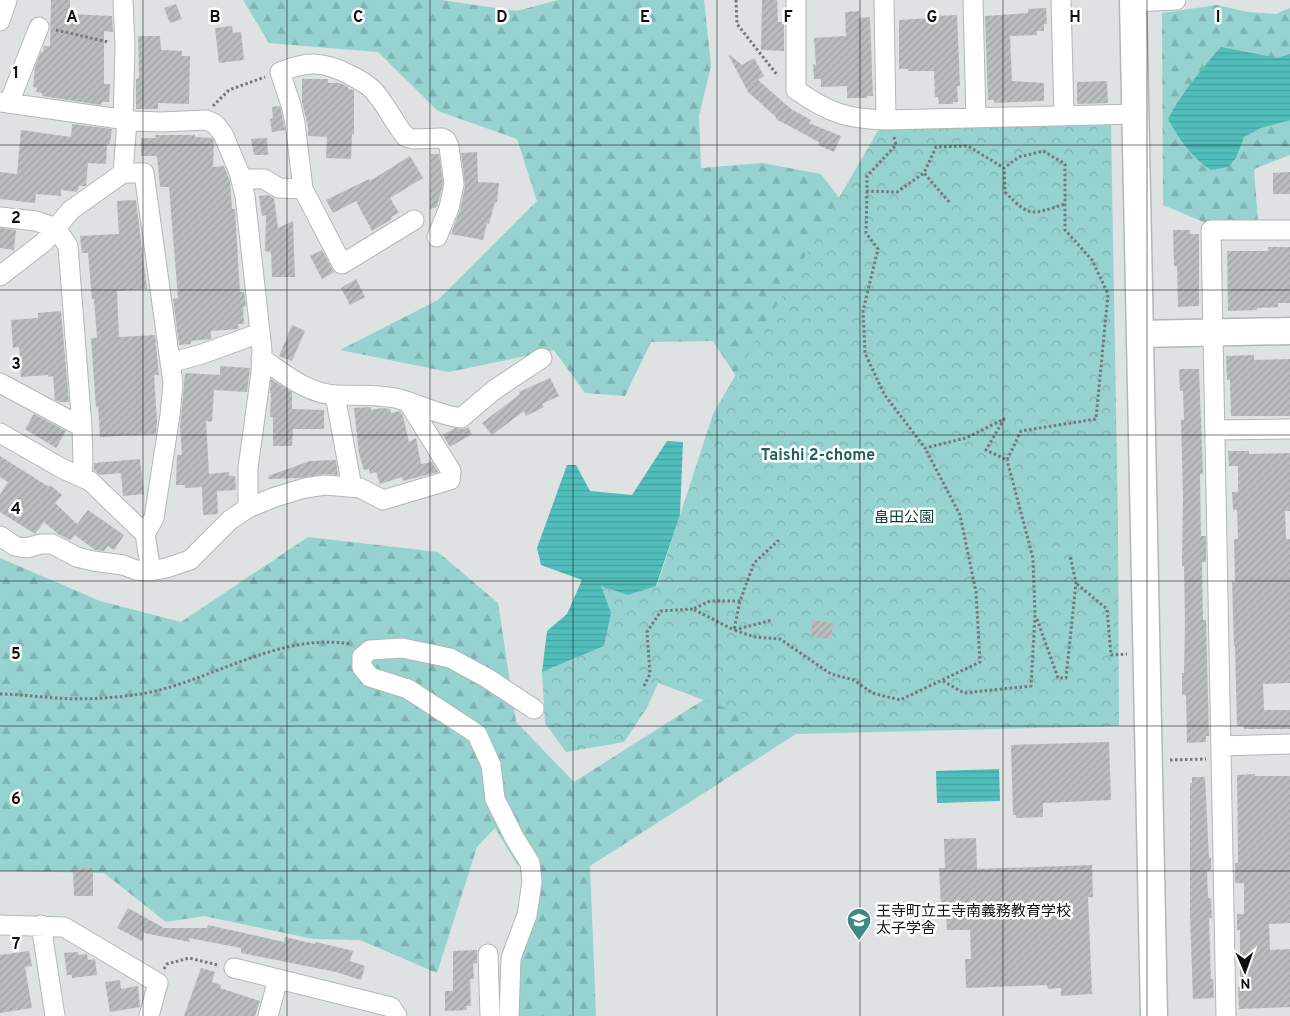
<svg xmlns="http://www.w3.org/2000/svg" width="1290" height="1016" viewBox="0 0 1290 1016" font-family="Overpass,'Noto Sans JP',sans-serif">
  <defs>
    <pattern id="forest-firs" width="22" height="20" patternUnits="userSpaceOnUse" patternTransform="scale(1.25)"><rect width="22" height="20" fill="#95d2d0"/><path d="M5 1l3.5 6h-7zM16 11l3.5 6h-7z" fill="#7fb3b1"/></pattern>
    <pattern id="park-crowns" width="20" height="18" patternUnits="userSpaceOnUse" patternTransform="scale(1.25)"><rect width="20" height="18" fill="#95d2d0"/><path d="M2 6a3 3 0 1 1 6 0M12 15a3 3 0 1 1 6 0" fill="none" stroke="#7fb3b1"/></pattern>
    <pattern id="water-rules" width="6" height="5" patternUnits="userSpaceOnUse" patternTransform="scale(1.25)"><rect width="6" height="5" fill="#51bebc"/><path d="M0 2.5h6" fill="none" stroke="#45a2a0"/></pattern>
    <pattern id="building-hatch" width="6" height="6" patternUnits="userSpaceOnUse" patternTransform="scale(1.25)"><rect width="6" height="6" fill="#b9bdbd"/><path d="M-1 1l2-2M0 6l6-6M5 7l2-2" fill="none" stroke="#9ea1a1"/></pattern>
  </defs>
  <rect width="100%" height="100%" fill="#dee2e2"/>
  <path fill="url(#forest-firs)" d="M243 0H441L517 11 558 0H704L711 66 699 116 701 168 762 163 821 174 849 211 749 396 713 341 651 342 625 396 585 393 554 350 449 372 340 350 438 300 537 201 517 139 438 111 378 52 269 43Z
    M1217 5 1248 12 1276 14 1290 8V155L1254 169 1258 222 1206 223 1163 205 1162 13Z
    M308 537 438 552 498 603 516 722 574 782 711 695 796 734 590 866 596 1016H517L521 958 539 882V860L518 866 495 828 477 847 437 973 360 940 313 939 204 916 166 922 104 873 0 871V558L100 601 181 622Z"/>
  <path fill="url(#park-crowns)" d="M1111 125 1118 522 1119 726 796 734 658 683 647 708 624 742 566 752 545 723 542 672 604 646 601 586H657L713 414 879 129Z"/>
  <path fill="url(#water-rules)" d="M1221 47 1277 58 1290 54V120L1261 128 1244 137 1236 158 1228 167 1211 170C1192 158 1179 139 1168 119 1182 92 1201 70 1221 47Z
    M667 441 683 442 680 515 656 586 628 595 601 586 611 613 604 646 542 672 547 631 567 614 582 580 541 565 537 548 567 465H576L590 491 632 495Z
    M999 769 1000 801 937 803 936 771Z"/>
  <path fill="url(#building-hatch)" d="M51 0H70V14L112 16 113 32 104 31V84H110L109 102H102L101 105 42 96V93L36 92 37 88 33 87 35 67 41 52H43L44 46H50Z
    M762 0H777L778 22H784V51L761 50Z
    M176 4 182 19 170 23 164 8Z
    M1046 8 1047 24H1044V31H1037V35L1010 36 1012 81 1044 83V101L994 103V100H988L985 16 1028 13V9Z
    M859 11V18L870 17 873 96H867V98H847V86L821 87V79H814L813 64 816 65 814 38 846 36 845 12Z
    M957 15 960 86H957L958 102H953V104H939L938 97H935L934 71H908V69H899V20L932 18V16Z
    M232 26 233 33 241 32 244 60 219 63 215 28Z
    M138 36H160L161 50 182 51V56H190L189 104 158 103V109H136V79L139 78Z
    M730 55 742 65 754 58 764 76 758 80 791 109 811 120 809 123 841 136 834 152 818 145 819 142 776 119V117L748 92 729 56Z
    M302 79H328V83H340L348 87V89L354 90V134H352L351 159 326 158 327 137 308 136V127L302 102Z
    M1107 81 1108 103 1077 104V82Z
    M280 106 285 130 272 132 270 119 273 118 272 107Z
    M72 124 112 129 110 144H107L106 164 88 163 86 186H79L77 192 61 190V196L36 194 35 203 0 199V172L17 174 21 130 71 137Z
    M155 135H195V137L212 138 214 141 213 167 224 166 230 181 232 209H235L240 292H244L246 306 243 307 244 324H238L239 329 211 331V339L191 341V344L179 345 173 299 178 298 169 187H160L157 156H141V138H156Z
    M267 138 268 155H254L251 139Z
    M477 152 478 182 499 183 497 202H495L489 224 487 223 483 240 451 234 460 210 465 186 461 153Z
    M431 154H439L443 184 437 207 430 209Z
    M410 156 423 178 390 198 399 213 391 217 392 219 372 231 356 201 333 213 326 200 369 179 370 181Z
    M1290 172V194H1273V173Z
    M268 195 274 198 278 228 293 221 295 277H272L271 252 265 251 266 215 262 216 259 196Z
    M136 200 147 289 117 291 119 337 155 335 159 375H154L157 422 156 434 100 437 98 405 96 408 91 338H97L94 299H92L88 253H82L80 236 119 234 117 201Z
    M0 228 16 230 14 250 0 248Z
    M1173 230H1190V234H1199V306L1178 307 1177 266H1174Z
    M1268 247H1290V303H1278V307L1257 308V310L1228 311 1227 251H1268Z
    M322 250 334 272 322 279 310 256Z
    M356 279 365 297 350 305 341 288Z
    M61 311 69 402H60L55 400 53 376 48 377V375L21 377 19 347 13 348 11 320 38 318V313Z
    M292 325 305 331 292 361 279 356Z
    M1254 355V360L1290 359V416H1231L1230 380H1227L1226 356Z
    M220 366 250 368 247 392 214 390 212 422 206 421 209 474 229 472V476H235L236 490 217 491 218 514 203 515 202 487 185 488V485H176L177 455H182L180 427 185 373 220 375Z
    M1179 369H1199L1203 474H1200L1201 536H1206V562H1202L1203 620H1206L1209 736H1206V742L1187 743 1186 695H1182V673H1184L1185 624 1184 566H1182L1183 496 1181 420H1184L1183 391H1180Z
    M550 378 559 396 542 404 544 407 526 416 524 411 492 435 482 423 520 394 519 392Z
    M271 379 292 392V409L324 410V429H293L292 446H273V417H270L271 393H270Z
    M371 407V410L382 408 390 409 391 413 400 411 403 416 409 442 416 438 421 464 432 462 438 472 403 481 402 477 380 484 376 472 370 474 369 469 364 470 359 454 354 408Z
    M34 414 66 431 56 448 25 429Z
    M468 427 472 434 450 447 443 435 455 428 464 429Z
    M1228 451H1249V454L1290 453V511H1285L1286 539H1290V683L1263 684 1264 710H1290V729H1244V726H1237L1235 646H1234L1232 582H1235L1234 539H1238L1237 510H1233L1232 492H1238V466H1229Z
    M0 456 49 487 50 485 62 495 55 503 77 524 88 510 124 535 114 550 108 546 104 551 95 550 75 535 70 540 58 534 44 522 35 534 0 512V495L8 482 0 477Z
    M140 459 144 494 123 496 121 473 100 475 94 470V463Z
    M336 460 338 475 324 474 300 478 269 479 268 476 310 461Z
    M812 620 833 623 831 639 811 637Z
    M1109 742 1111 800 1043 803V817L1016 818V815H1013L1011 745Z
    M1255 774V776H1290V923L1269 924 1270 950 1290 949V1007L1239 1009 1238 987 1240 986V930H1237V914H1244V883H1235V863H1238L1237 775Z
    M1192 777H1205L1209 858H1211V871H1207L1208 898H1211L1212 918H1209L1211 979H1213L1214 998 1193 999 1190 915V783H1192Z
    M976 838 977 869 1092 865 1093 897H1088L1092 994 1061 996V988L1048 989 1047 985 966 988 965 959H971L970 930H947L946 908H941L939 868H945L944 839Z
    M93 868V896H74L73 869Z
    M128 908 164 928H207L208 925 284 942 285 937 315 944 316 942 353 951 350 961 365 966 361 980 336 972 241 953V948L189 938 190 942 144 933 142 941 117 928Z
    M477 950V963L473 964 474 979H470L471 1006H466L467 1010 445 1011V991H453V951Z
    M29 951 32 966 25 967 32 1008 0 1013V955Z
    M78 952V955L87 954 88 960 95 959 97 975 72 978V975H67L64 953Z
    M201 968 215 972 212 982 221 985 220 988 260 1001 255 1016H184Z
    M120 980 121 989 138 986 140 1007 110 1012 105 982Z"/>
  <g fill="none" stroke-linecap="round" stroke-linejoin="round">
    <defs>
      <path id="street" d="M796 0V90C829 113 847 119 886 120L1136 114
        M884 0 886 120
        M973 0 976 118
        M1061 0 1064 115
        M1133 2 1176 0
        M0 21 7 0
        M0 102 134 121 161 122 206 120 215 124 223 134 239 172 245 196 262 350 261 373 248 468V508
        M9 103 39 27
        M123 120 125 47 123 0
        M123 173H144L173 383 170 415 154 518 145 534
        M241 179H264L279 188 303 189
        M0 217 36 221 56 228 68 246 82 427 83 460 82 477
        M414 220 342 264 303 189 295 123 291 105 280 72C307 61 324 61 350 75 358 79 366 83 373 90 386 104 394 123 406 137L414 139 442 138 446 140 449 147 454 184 449 208 437 237
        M0 276 44 242 71 210 123 173 127 121
        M261 358C285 374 307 394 337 395 357 396 378 394 399 399 421 405 438 415 461 418L494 390 542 358
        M170 363 202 354 260 333
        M0 383 82 427
        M335 395 352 487
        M1215 430 1290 429
        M0 433 63 469 90 481 145 534 151 571
        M0 536 15 546 26 548 41 544H52L77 557 93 561 123 565 136 570 151 571 166 568 190 560 230 520 248 508 275 497 305 488 325 485 360 488 383 500 450 480 451 471 408 402
        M1221 746 1290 744
        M0 925 64 927 158 983 149 1016
        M41 925 55 1016
        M488 954 490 1016
        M234 968 391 1007 397 1016
        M268 1016 278 979
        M509 1016 511 958 527 915 532 882 530 863 514 837 495 799 491 765 477 734 408 689 370 677 362 667V657L370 650 402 648 450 658 487 678 534 709
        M1226 1016 1211 230H1290"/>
      <path id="secondary" d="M1133 0 1154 1016
        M1140 334 1290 331"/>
    </defs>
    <use href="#street" stroke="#b2b7b6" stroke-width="21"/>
    <use href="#secondary" stroke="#b2b7b6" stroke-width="29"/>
    <path stroke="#757878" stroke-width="3" stroke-dasharray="2.5 2.5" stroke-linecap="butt" d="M736 0 737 24 778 76
      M56 30 108 42
      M213 106 229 90 265 77
      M894 137 896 145 867 176V191L897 192 924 173
      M867 191 866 233 878 249 863 311 865 353 884 394 925 448 966 438 1004 419 986 450 1007 460 1021 431 1096 419 1108 294 1092 260 1065 230V164L1043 151 1019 157 1004 168 1005 192C1031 219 1032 214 1065 204
      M949 202 924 173 936 147 968 146 1004 168
      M779 540 754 563 740 601 734 630 755 637 780 639 831 674 854 680 872 693 900 700 980 662 976 592 960 515 925 448
      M1077 584 1107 609 1111 655 1127 654
      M740 601H710L693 609 734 630 772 620
      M1037 619 1058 678H1066L1076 583 1070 556
      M943 681 964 693 1031 686 1035 616 1033 558 1007 460
      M644 686 650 674 647 632 661 611 693 609
      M0 694C19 694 38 697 57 698 84 700 114 698 141 694 211 682 278 632 351 644
      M1170 760 1206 759
      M164 969 167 964 189 958 218 965"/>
    <use href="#street" stroke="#fff" stroke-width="19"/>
    <use href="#secondary" stroke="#fff" stroke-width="26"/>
  </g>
  <path fill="none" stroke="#0e100f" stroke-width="1" stroke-opacity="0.55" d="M143 0V1016M287 0V1016M430 0V1016M573 0V1016M717 0V1016M860 0V1016M1003 0V1016M1147 0V1016M0 145H1290M0 290H1290M0 435H1290M0 581H1290M0 726H1290M0 871H1290"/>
  <defs>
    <symbol id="school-pin" viewBox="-11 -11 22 30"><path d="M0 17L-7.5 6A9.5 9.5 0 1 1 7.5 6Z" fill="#408886" stroke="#fff"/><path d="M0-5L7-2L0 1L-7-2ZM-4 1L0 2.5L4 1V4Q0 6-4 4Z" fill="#fff"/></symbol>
  </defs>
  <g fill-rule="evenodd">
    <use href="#school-pin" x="845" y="906" width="28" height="38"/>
  </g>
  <g text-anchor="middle" stroke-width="5" stroke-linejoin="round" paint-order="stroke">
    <g font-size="15" fill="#083d3c" stroke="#fff">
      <text x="904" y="522">畠田公園</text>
    </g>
    <g font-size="15" fill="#0e100f" stroke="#fff" text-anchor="start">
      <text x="876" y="916">王寺町立王寺南義務教育学校<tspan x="876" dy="17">太子学舎</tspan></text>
    </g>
    <g font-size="16" font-weight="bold" fill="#235e5c" stroke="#fff">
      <text x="818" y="460">Taishi 2-chome</text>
    </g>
  </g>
  <g font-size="16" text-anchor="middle" font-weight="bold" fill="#0e100f" stroke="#fff" stroke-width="5" stroke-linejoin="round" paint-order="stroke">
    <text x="72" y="22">A</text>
    <text x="215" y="22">B</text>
    <text x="358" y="22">C</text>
    <text x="502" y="22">D</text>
    <text x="645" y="22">E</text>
    <text x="788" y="22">F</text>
    <text x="932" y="22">G</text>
    <text x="1075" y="22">H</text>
    <text x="1218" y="22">I</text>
    <text x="16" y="78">1</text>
    <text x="16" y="223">2</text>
    <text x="16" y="369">3</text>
    <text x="16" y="514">4</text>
    <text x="16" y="659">5</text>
    <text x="16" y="804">6</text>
    <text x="16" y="949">7</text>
  </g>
  <g transform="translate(1245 971) rotate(178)" stroke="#ffffff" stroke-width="4" paint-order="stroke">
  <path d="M0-4L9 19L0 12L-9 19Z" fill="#0e100f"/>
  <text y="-8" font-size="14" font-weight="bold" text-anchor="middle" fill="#0e100f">N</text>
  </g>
</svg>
